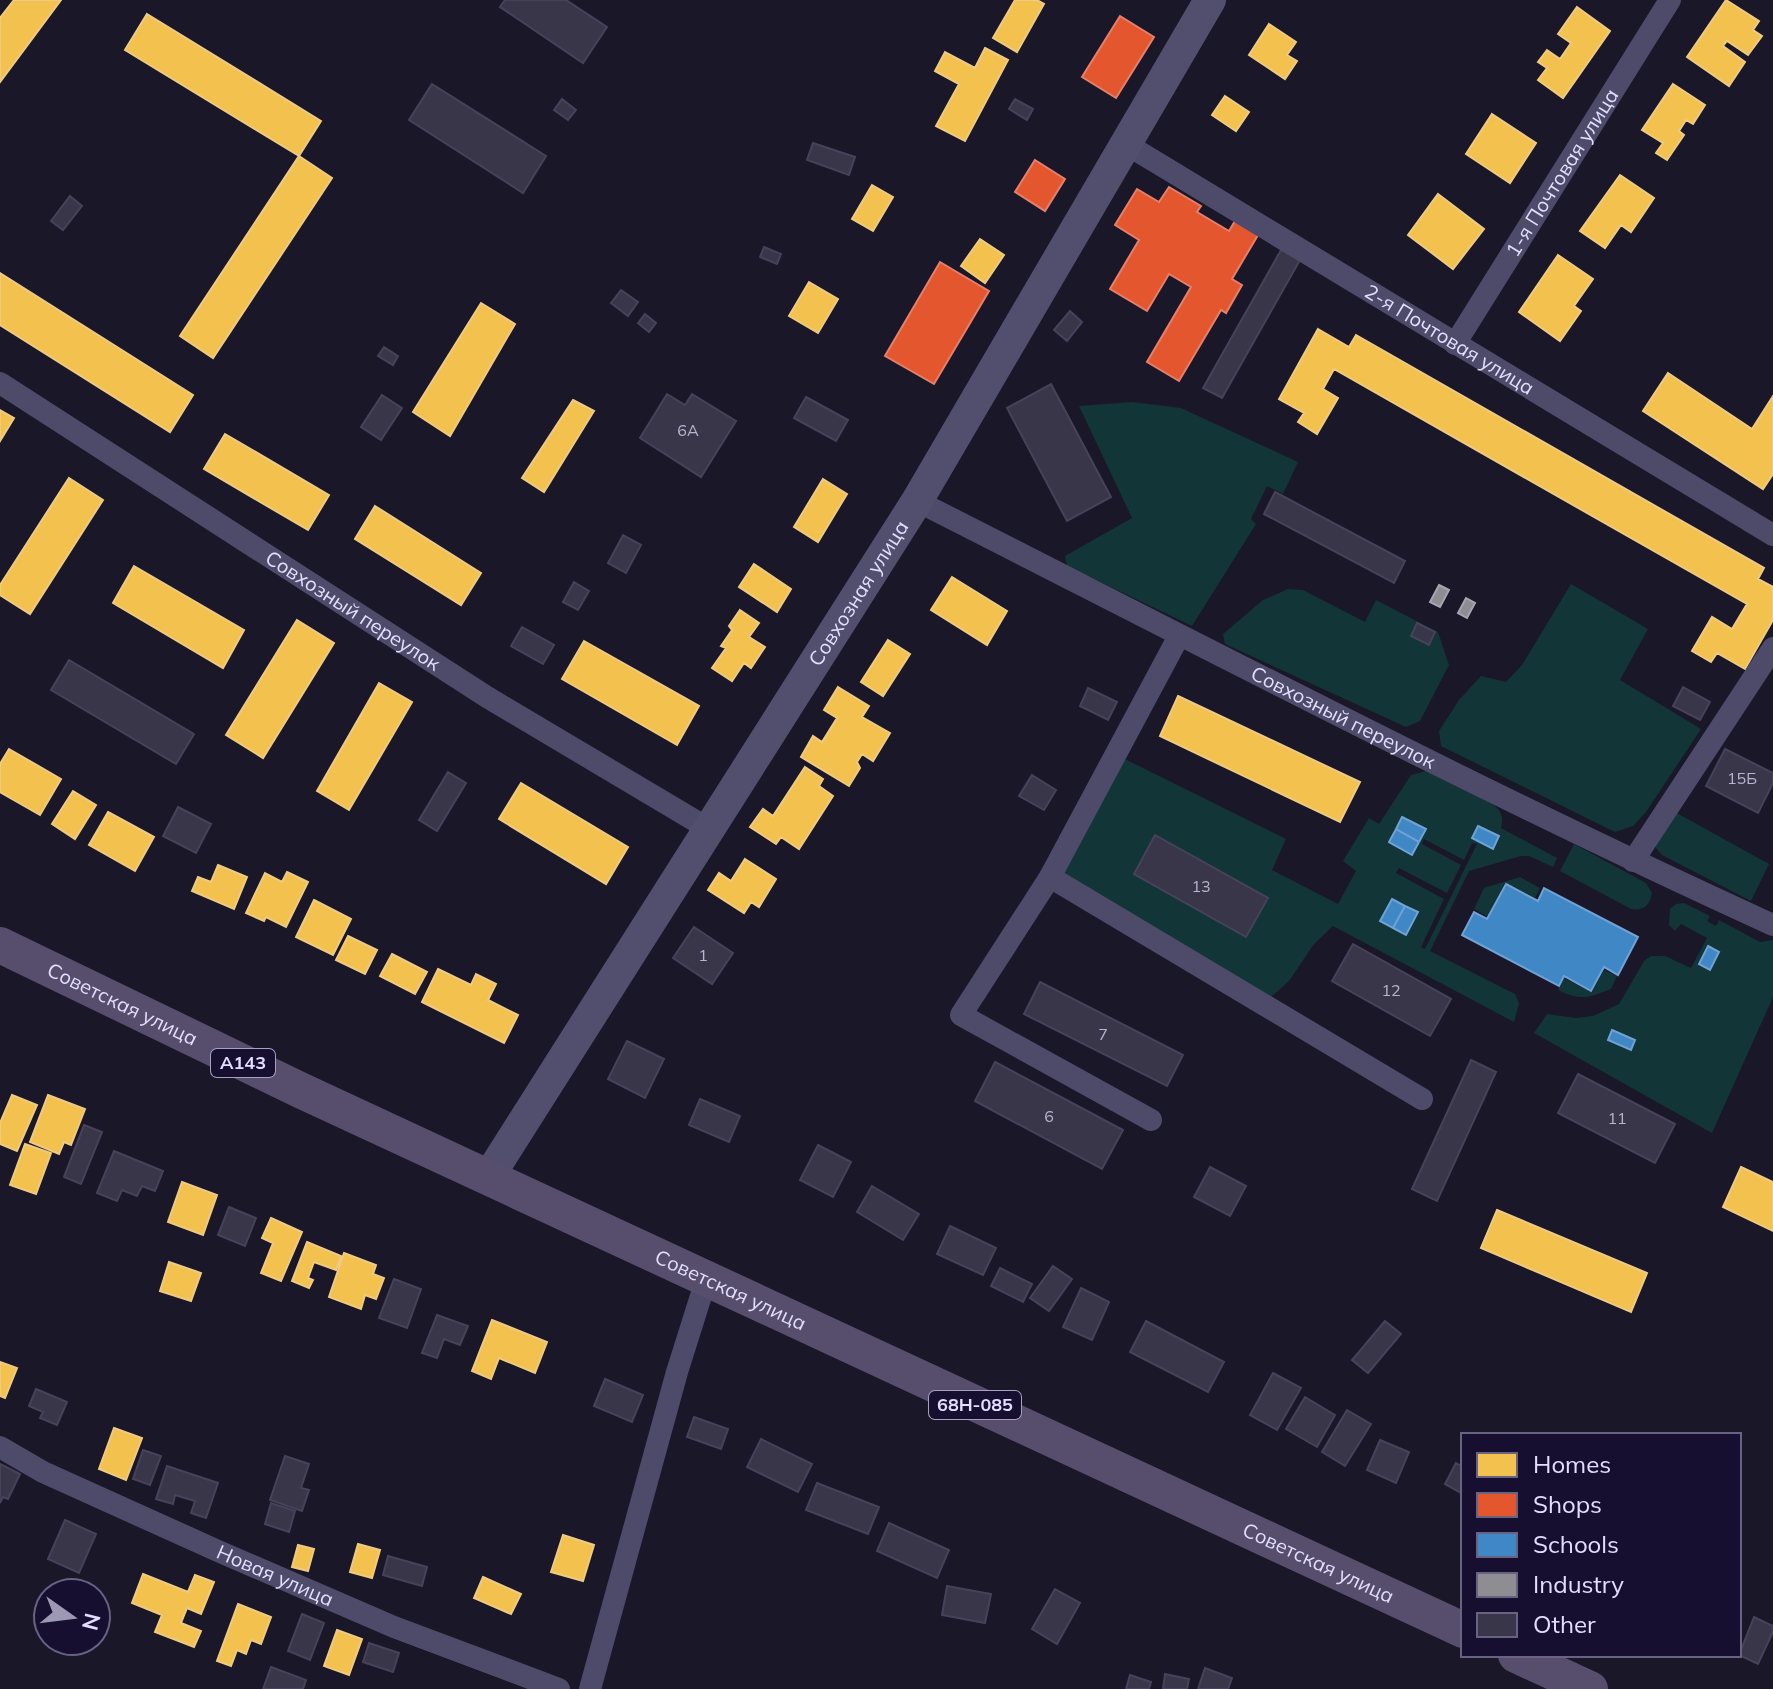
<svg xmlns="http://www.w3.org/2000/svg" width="1773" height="1689" viewBox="0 0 1773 1689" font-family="Mulish,sans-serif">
  <rect width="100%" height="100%" fill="#1a1728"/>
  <path fill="#123538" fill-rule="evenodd" d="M1132 402 1181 408 1298 462 1283 494 1267 486 1251 519 1256 524 1192 626 1067 566 1065 556 1132 518 1079 406Z
    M1571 584 1648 629 1620 680 1701 729 1646 812 1633 826 1615 832 1441 746 1439 731 1459 700 1481 676 1506 682 1522 665Z
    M1288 589 1303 590 1365 622 1376 600 1438 632 1449 665 1420 721 1406 727 1225 644 1223 634 1263 600Z
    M1119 756 1286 839 1272 870 1338 904 1356 871 1343 861 1369 818 1379 824 1411 775 1426 771 1491 803C1501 810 1504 817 1501 828L1557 858 1553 867 1529 856H1521L1469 871 1430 951 1515 994 1519 1003 1514 1022 1333 926 1314 944 1289 981 1270 998 1059 874ZM1424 839 1464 860 1472 843 1477 844 1425 949 1421 947 1444 899 1396 873 1399 868 1447 893 1461 865 1422 844Z
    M1675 812 1769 864 1751 901 1662 855 1656 848V839Z
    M1574 844 1646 883 1652 893C1650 906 1643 911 1631 909L1560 871Z
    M1520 877 1540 888 1535 898 1505 883 1488 917 1474 909 1484 888Z
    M1684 903 1710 916 1707 921 1716 926 1719 920 1760 942 1773 940V997L1712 1133 1534 1033 1547 1014 1576 1018 1593 1016 1619 1004 1644 961 1651 956H1665L1691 968 1707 938 1681 924 1675 931 1669 925 1670 909 1676 904Z
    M1604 970 1617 976 1611 989C1587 998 1581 1001 1558 990L1564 978 1592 992Z"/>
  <path fill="#f2c14e" stroke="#eeca83" stroke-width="2" d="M14 0H61L0 82V18Z
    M1015 0H1037L1044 4 1017 52 993 38Z
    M1726 0 1759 21 1753 30 1762 36 1748 55 1727 41 1723 46 1745 62 1729 86 1687 57Z
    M1577 7 1610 31 1563 98 1538 80 1547 68 1538 62 1547 50 1560 59 1571 43 1558 34Z
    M147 14 321 121 299 156 125 50Z
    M1269 24 1296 42 1287 55 1297 61 1285 79 1249 55Z
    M985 48 1008 60 965 141 936 126 959 84 935 71 945 52 975 68Z
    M1673 84 1705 105 1693 124 1686 120 1679 131 1684 135 1667 160 1656 153 1663 143 1642 130Z
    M1225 96 1249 112 1236 131 1212 115Z
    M1492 114 1536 143 1510 183 1466 154Z
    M299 156 332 178 213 358 180 336Z
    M1620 175 1654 198 1631 232 1621 225 1605 248 1580 231Z
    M872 185 893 197 873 231 852 219Z
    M1438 194 1484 229 1453 269 1408 235Z
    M980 239 1004 255 985 283 961 266Z
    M1558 255 1593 279 1574 306 1581 311 1560 341 1519 312Z
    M0 273 193 395 170 432 0 325Z
    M809 282 838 299 818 333 789 316Z
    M481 303 515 324 450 436 413 412Z
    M1318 329 1349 347 1356 335 1764 568 1758 579 1773 587V620L1745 669 1717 653 1711 662 1692 651 1712 617 1732 629 1747 604 1334 369 1323 389 1338 398 1317 434 1298 422 1304 413 1279 399Z
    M1668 373 1752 429 1773 396V474L1763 489 1643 411Z
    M573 400 594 411 544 492 522 478Z
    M0 410 14 418 0 441Z
    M225 434 329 495 308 530 204 469Z
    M69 478 103 500 30 614 0 595V585Z
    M823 479 847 494 818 542 794 527Z
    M375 506 481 573 461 605 355 539Z
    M754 564 791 589 777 612 739 587Z
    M134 566 244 630 223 668 113 603Z
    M952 577 1007 611 987 645 931 610Z
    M740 610 759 623 749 637 765 647 751 668 744 663 732 681 712 668 726 648 721 646 732 630 729 626Z
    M297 620 334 643 263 758 226 735Z
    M888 640 910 654 883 696 861 682Z
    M584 641 699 706 677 745 562 679Z
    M379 683 412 702 349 810 317 791Z
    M838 687 869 706 862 717 890 733 873 761 862 754 857 762 860 768 849 786 801 757 813 736 822 742 837 718 824 710Z
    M1178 696 1360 782 1340 822 1160 736Z
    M9 749 61 779 40 815 0 792V764Z
    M805 767 823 779 819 786 833 796 799 849 781 837 776 844 750 827 763 809 773 816Z
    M521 783 628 847 606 884 499 819Z
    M73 791 96 805 75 839 52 824Z
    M108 812 154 837 135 871 89 845Z
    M745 859 776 879 759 907 751 902 744 913 708 890 719 873 731 881Z
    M218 865 247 877 234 909 192 891 198 877 211 882Z
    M287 872 308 882 286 927 266 917 264 921 246 913 265 873 282 882Z
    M314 900 351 919 333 955 296 937Z
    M348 936 377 950 365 974 336 960Z
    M392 954 427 972 415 994 380 976Z
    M438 969 471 985 476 974 496 984 488 1000 518 1015 504 1043 422 1002Z
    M12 1095 37 1105 17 1151 0 1144V1123Z
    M48 1095 85 1109 71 1145 64 1142 59 1154 30 1142Z
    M25 1144 51 1153 36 1194 10 1185Z
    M1741 1167 1773 1182V1231L1723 1207Z
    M182 1182 217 1195 203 1235 168 1222Z
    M1497 1210 1647 1273 1631 1312 1481 1248Z
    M271 1218 302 1232 281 1281 261 1273 273 1243 262 1238Z
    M307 1242 341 1256 336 1270 314 1262 308 1278 313 1280 309 1288 292 1281Z
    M344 1253 376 1265 373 1274 384 1278 376 1299 365 1295 361 1309 329 1297Z
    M169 1262 201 1273 191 1301 160 1291Z
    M492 1320 547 1342 535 1373 499 1358 491 1379 472 1371Z
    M0 1362 17 1368 5 1398 0 1396Z
    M114 1428 142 1438 126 1480 99 1469Z
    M563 1535 594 1545 583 1581 551 1572Z
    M358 1544 380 1550 372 1578 350 1572Z
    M298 1545 314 1549 308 1571 292 1567Z
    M143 1574 188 1592 195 1575 214 1582 201 1614 187 1608 181 1623 201 1631 194 1647 155 1632 162 1615 132 1603Z
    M483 1577 521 1594 511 1614 474 1598Z
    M238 1604 271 1617 261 1644 251 1640 246 1654 237 1650 231 1666 217 1661Z
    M337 1630 362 1639 349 1675 324 1666Z"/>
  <path fill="#e4572e" stroke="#e4806d" stroke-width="2" d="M1120 16 1154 37 1116 98 1082 77Z
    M1035 160 1065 179 1045 211 1015 192Z
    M1169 187 1201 206 1197 212 1229 231 1235 221 1258 235 1232 279 1242 285 1226 313 1221 310 1179 381 1147 362 1191 287 1169 274 1147 311 1110 289 1139 240 1115 225 1137 189 1159 202Z
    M940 262 989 291 934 384 885 356Z"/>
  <path fill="#3f88c5" stroke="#70a2d6" stroke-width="2" d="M1402 817 1426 829 1419 842 1396 829Z
    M1478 826 1499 836 1493 849 1472 838Z
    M1396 829 1419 842 1412 855 1389 842Z
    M1506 884 1538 901 1544 888 1638 937 1618 975 1604 967 1591 991 1564 976 1559 986 1462 935 1474 912 1487 919Z
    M1392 899 1405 906 1393 928 1380 921Z
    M1405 906 1418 912 1406 935 1393 928Z
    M1708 946 1719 952 1710 970 1699 964Z
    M1612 1030 1635 1040 1631 1050 1608 1040Z"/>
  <path fill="#8d8d92" stroke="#a7a5b3" stroke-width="2" d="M1439 585 1449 590 1440 607 1430 602Z
    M1466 598 1475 603 1467 618 1458 613Z"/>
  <path fill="#3a3649" stroke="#47425b" stroke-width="2" d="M505 0H566L607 27 583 63 500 7Z
    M432 84 546 156 523 193 409 120Z
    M562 99 576 110 568 120 554 110Z
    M1015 99 1033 109 1027 120 1009 109Z
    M813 143 855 157 849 175 807 160Z
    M70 196 82 206 63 230 51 221Z
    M764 247 781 254 777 264 760 257Z
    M1281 250 1300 260 1222 398 1203 388Z
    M621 290 638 302 628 316 611 303Z
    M1070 311 1082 322 1067 341 1054 330Z
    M645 314 656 323 649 332 638 323Z
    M384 347 398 356 393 365 378 356Z
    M1051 384 1111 497 1067 521 1007 408Z
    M667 394 685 405 692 394 736 421 701 477 640 438Z
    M382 395 402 408 381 440 361 427Z
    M806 397 848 420 836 441 794 418Z
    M1275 492 1405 561 1394 583 1264 514Z
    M623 535 641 545 626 573 608 563Z
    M574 582 589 591 578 610 563 602Z
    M1417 623 1435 632 1429 645 1411 636Z
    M522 627 554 645 543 664 511 646Z
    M69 660 194 734 176 764 51 690Z
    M1683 687 1710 702 1700 720 1673 706Z
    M1088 688 1117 702 1108 720 1080 706Z
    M1725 749 1773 773V783L1758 813 1706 786Z
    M448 772 466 783 437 831 419 820Z
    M1032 775 1056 790 1044 810 1019 796Z
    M178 807 211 824 196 853 163 836Z
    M1155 835 1268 898 1246 937 1134 874Z
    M694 927 733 953 712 984 673 958Z
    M1353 944 1451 999 1430 1036 1332 981Z
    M1040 982 1183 1055 1167 1086 1024 1014Z
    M627 1041 664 1059 645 1098 608 1079Z
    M1471 1060 1496 1072 1437 1201 1412 1189Z
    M995 1062 1123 1130 1102 1169 975 1101Z
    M1578 1074 1675 1124 1655 1163 1558 1113Z
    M700 1099 740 1116 729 1142 689 1125Z
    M84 1125 102 1132 81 1184 64 1177Z
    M818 1145 851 1162 833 1197 800 1180Z
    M114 1151 163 1171 155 1191 142 1186 137 1196 122 1190 117 1201 97 1193Z
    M1210 1167 1246 1186 1230 1216 1194 1197Z
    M872 1186 919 1214 903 1240 857 1212Z
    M229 1207 256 1218 245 1246 218 1235Z
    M950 1226 996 1248 983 1275 937 1254Z
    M1053 1266 1072 1279 1049 1311 1030 1298Z
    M1000 1268 1032 1284 1023 1302 991 1286Z
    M394 1279 421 1289 407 1328 379 1318Z
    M1081 1288 1109 1302 1092 1340 1063 1327Z
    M437 1315 468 1326 460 1345 444 1339 437 1358 422 1353Z
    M1146 1321 1224 1362 1208 1392 1130 1352Z
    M1385 1321 1401 1334 1368 1373 1352 1360Z
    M1273 1373 1301 1388 1277 1430 1250 1415Z
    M605 1379 643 1395 632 1422 594 1406Z
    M36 1389 67 1402 57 1425 40 1418 43 1412 29 1406Z
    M1305 1397 1335 1415 1317 1447 1286 1429Z
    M1347 1410 1371 1424 1345 1466 1322 1452Z
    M694 1417 728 1429 721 1449 687 1437Z
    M761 1439 812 1464 798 1492 747 1467Z
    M1380 1440 1409 1452 1396 1483 1367 1470Z
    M143 1450 161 1456 150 1485 133 1479Z
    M285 1456 309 1464 301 1488 309 1490 302 1511 270 1500Z
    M1456 1463 1463 1467V1494L1445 1484Z
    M0 1464 20 1474 8 1499 3 1497 0 1503Z
    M167 1466 218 1483 206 1518 191 1513 195 1501 175 1495 173 1504 156 1499Z
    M817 1483 879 1507 868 1534 806 1510Z
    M271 1503 295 1511 289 1532 265 1524Z
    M65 1520 96 1534 79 1573 48 1559Z
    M889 1523 949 1550 937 1578 877 1551Z
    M388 1556 427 1567 422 1586 383 1575Z
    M947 1586 991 1594 985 1623 942 1615Z
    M1055 1589 1080 1603 1057 1644 1032 1629Z
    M302 1614 324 1623 310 1660 288 1651Z
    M1754 1617 1773 1626V1632L1758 1664 1739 1655Z
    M369 1643 399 1653 393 1672 363 1662Z
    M271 1667 306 1680 303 1689H263Z
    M1205 1668 1232 1678 1228 1689H1198Z
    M1165 1674 1189 1679 1187 1689H1163Z
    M1130 1675 1151 1682 1149 1689H1126Z"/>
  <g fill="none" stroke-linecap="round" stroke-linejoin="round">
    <g stroke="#4d4b69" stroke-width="22">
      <path id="s1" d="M1126 144 1773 535"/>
      <path id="s2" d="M1455 344 1670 0"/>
      <path id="s3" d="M0 383 487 697 709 829"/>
      <path id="s4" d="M917 501C1201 645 1483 793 1773 925"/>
      <path d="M1633 861 1773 648"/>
      <path d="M1050 877 1422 1099"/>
      <path d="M1151 1120 961 1015 1050 877 1179 636"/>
      <path id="s5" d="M0 1447 43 1472 218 1551 394 1627 559 1689"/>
      <path d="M590 1689 677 1372 706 1280"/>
    </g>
    <path stroke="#524f6e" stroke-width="32" id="s6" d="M489 1176 917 501 1210 0"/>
    <g stroke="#574d6d" stroke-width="36">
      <path id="s7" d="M0 945 300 1090 1463 1630"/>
      <path d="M1516 1655 1590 1689"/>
    </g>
  </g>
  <g text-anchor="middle" stroke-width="8" stroke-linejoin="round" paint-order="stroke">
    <g font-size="16" fill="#b9b4d2">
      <text x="688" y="436">6А</text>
      <text x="1742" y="784">15Б</text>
      <text x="1201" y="892">13</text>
      <text x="703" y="961">1</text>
      <text x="1391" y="996">12</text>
      <text x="1103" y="1040">7</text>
      <text x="1049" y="1122">6</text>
      <text x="1617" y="1124">11</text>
    </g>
    <g fill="#160f30" stroke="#a6a0c1" stroke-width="2">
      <rect x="211" y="1049" width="64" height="28" rx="6"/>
      <rect x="929" y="1391" width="92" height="28" rx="6"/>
    </g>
    <g font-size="18" font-weight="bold" fill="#e3deff">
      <text x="243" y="1069">А143</text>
      <text x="975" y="1411">68Н-085</text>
    </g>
    <g font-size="20" fill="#e3deff" stroke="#160f30">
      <text dy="7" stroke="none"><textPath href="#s2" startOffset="202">1-я Почтовая улица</textPath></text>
      <text dy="7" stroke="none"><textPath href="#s1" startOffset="378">2-я Почтовая улица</textPath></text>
      <text dy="7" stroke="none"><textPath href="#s6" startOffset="690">Совхозная улица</textPath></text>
      <text dy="7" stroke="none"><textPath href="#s3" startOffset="420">Совхозный переулок</textPath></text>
      <text dy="7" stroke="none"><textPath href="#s4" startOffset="478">Совхозный переулок</textPath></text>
      <text dy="7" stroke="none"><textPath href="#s7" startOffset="136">Советская улица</textPath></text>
      <text dy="7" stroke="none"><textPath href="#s7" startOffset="808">Советская улица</textPath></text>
      <text dy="7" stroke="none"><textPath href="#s7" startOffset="1456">Советская улица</textPath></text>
      <text dy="7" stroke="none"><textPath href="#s5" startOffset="304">Новая улица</textPath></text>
    </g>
  </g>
  <rect x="1461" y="1433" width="280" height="224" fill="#160f30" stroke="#686283" stroke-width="2"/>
  <rect x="1477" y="1453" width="40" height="24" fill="#f2c14e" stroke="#686283" stroke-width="2"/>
  <text x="1533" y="1473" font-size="24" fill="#e3deff">Homes</text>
  <rect x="1477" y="1493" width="40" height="24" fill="#e4572e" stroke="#686283" stroke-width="2"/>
  <text x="1533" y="1513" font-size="24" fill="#e3deff">Shops</text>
  <rect x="1477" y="1533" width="40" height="24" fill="#3f88c5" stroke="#686283" stroke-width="2"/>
  <text x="1533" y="1553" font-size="24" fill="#e3deff">Schools</text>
  <rect x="1477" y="1573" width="40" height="24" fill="#8d8d92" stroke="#686283" stroke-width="2"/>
  <text x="1533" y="1593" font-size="24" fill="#e3deff">Industry</text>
  <rect x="1477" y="1613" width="40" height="24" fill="#3a3649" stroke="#686283" stroke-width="2"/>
  <text x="1533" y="1633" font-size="24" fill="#e3deff">Other</text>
  <g transform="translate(72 1617) rotate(104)"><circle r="38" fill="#160f30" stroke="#686283" stroke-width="2"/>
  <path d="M0-6L14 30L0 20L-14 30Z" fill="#9d98b4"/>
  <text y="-12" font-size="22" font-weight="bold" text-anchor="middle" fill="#e3deff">N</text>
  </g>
</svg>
